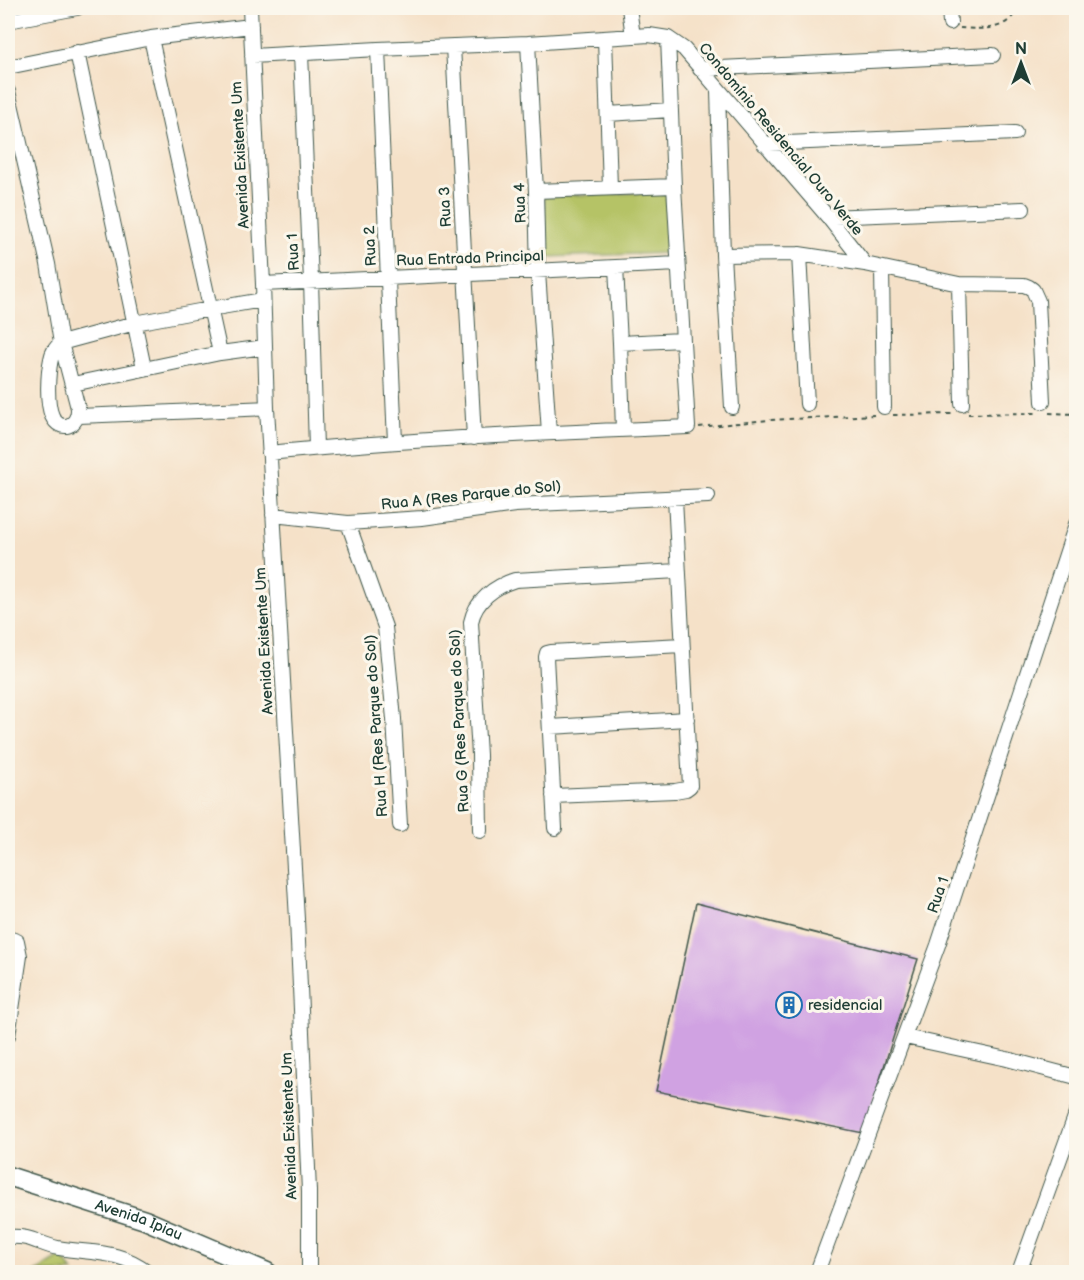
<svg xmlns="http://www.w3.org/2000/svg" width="1084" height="1280" viewBox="0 0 1084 1280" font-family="'Balsamiq Sans',sans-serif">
  <rect width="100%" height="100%" fill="#fbf7ec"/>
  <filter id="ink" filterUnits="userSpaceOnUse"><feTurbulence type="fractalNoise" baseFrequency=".0167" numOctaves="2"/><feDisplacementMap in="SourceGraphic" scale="12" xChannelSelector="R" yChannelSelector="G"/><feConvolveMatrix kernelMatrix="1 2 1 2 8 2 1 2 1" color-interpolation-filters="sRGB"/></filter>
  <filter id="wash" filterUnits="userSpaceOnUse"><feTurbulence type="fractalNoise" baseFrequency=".008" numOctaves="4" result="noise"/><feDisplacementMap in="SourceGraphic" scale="24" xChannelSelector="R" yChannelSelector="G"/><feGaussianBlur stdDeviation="1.35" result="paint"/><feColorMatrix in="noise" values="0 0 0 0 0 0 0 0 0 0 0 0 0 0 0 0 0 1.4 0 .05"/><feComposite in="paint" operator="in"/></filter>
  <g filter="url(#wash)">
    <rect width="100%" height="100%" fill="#f5e1c8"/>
    <path fill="#b5c366" stroke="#6a804d" stroke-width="1.5" d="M667 192 669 253 545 257 544 196Z
      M62 1256 73 1272H36Z"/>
    <g id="blocks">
      <path fill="#d0a2e2" d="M696 903 918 959 863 1133 656 1091Z"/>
    </g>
  </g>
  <g filter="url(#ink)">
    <use href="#blocks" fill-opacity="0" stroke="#3f564a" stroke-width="1.5"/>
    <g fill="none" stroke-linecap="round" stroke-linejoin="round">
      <defs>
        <path id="minor" d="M250 8 263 284 267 408 297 919 309 1191V1272
          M629 8 633 36
          M949 8 950 23
          M8 21 77 8
          M151 38 220 353
          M605 38 610 188
          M528 43 536 191 538 272 549 433
          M453 46 474 438
          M378 49 395 442
          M77 52 144 368
          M301 54 311 281 316 448
          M252 56 378 49 528 43 649 35 668 38 684 49 828 217 865 264
          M8 67 151 38 251 26
          M700 69 993 55
          M8 91 48 264 61 343 78 408C79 427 60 433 52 416 46 402 48 373 51 359 52 352 56 347 61 343L135 323 210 309 263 300
          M718 91 723 255 732 407
          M608 114 671 110
          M764 144 1015 133
          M536 191 674 186
          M828 217 1023 209
          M799 254 807 404
          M723 255 799 254 865 264 959 284 1024 285 1029 287 1033 290 1038 301 1043 402
          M616 267 620 343 623 430
          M882 268 884 407
          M263 284 678 264
          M959 284 962 404
          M620 343 682 340
          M73 384 220 353 265 347
          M79 416 267 408
          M269 453C408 439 548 433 688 427L674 186 668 38
          M273 515 348 523 422 518 515 505 708 496
          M348 523 385 627 394 719 400 825
          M550 727 687 719
          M553 796 675 791 686 789 690 786 675 498
          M555 828 546 657 547 653 551 652 682 645
          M480 831 479 755 471 622C475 601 495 586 515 580L678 571
          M8 938 17 941 20 956 8 1036
          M905 1037 1007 1059 1076 1077
          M8 1237C31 1235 38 1244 58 1248 91 1254 119 1249 148 1272
          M817 1272 938 945 1076 524
          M1019 1272 1076 1114"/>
        <g id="major">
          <path id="s1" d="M8 1176 145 1220 267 1272"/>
        </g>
      </defs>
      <use href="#minor" stroke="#3f564a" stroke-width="16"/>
      <use href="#major" stroke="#3f564a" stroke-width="21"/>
      <path stroke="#3f564a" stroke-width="2" stroke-dasharray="4.5 4.5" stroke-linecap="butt" d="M960 28C975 29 997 31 1009 20 1013 17 1015 12 1017 8
        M1049 413 1076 414
        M968 414 1038 413
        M893 415 954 414
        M699 427 768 420 876 415"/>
      <use href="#minor" stroke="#fff" stroke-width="14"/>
      <use href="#major" stroke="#fff" stroke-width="18"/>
    </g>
  </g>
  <defs>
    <symbol id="building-ring" viewBox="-11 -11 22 22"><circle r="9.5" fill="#fbf7ec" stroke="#1f6fb2" stroke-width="1.5"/><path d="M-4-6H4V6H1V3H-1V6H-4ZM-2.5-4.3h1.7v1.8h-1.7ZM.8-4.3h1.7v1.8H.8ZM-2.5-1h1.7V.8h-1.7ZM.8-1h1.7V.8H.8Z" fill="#1f6fb2"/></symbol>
  </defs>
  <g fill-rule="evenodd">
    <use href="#building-ring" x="774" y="990" width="30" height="30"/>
  </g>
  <g text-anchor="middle" stroke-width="6" stroke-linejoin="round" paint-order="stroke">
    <g font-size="15" fill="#1f3d34" stroke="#fbf7ec">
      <text transform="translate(781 139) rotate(50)" y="5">Condomínio Residencial Ouro Verde</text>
      <text transform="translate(240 155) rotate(-93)" y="5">Avenida Existente Um</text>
      <text transform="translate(520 203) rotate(-92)" y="5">Rua 4</text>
      <text transform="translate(445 207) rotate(-93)" y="5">Rua 3</text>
      <text transform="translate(370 246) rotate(-93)" y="5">Rua 2</text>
      <text transform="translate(293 252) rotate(-93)" y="5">Rua 1</text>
      <text transform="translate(470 258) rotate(-2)" y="5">Rua Entrada Principal</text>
      <text transform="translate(471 495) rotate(-6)" y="5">Rua A (Res Parque do Sol)</text>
      <text transform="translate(264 641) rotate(-93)" y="5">Avenida Existente Um</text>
      <text transform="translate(459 721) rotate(-93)" y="5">Rua G (Res Parque do Sol)</text>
      <text transform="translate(376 726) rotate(-94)" y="5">Rua H (Res Parque do Sol)</text>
      <text transform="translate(938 895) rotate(-71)" y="5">Rua 1</text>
      <text transform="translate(289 1126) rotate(-92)" y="5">Avenida Existente Um</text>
      <text dy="5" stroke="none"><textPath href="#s1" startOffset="138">Avenida Ipiau</textPath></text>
    </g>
    <g font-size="15" fill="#1f3d34" stroke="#fbf7ec" text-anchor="start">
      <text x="808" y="1010">residencial</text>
    </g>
  </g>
  <rect width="1084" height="1280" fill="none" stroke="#fbf7ec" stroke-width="30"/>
  <g transform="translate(1021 63)" stroke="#fbf7ec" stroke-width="4.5" paint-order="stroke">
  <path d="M0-4.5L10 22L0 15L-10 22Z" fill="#1f3d34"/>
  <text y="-9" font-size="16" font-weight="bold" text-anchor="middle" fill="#1f3d34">N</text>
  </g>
</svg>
